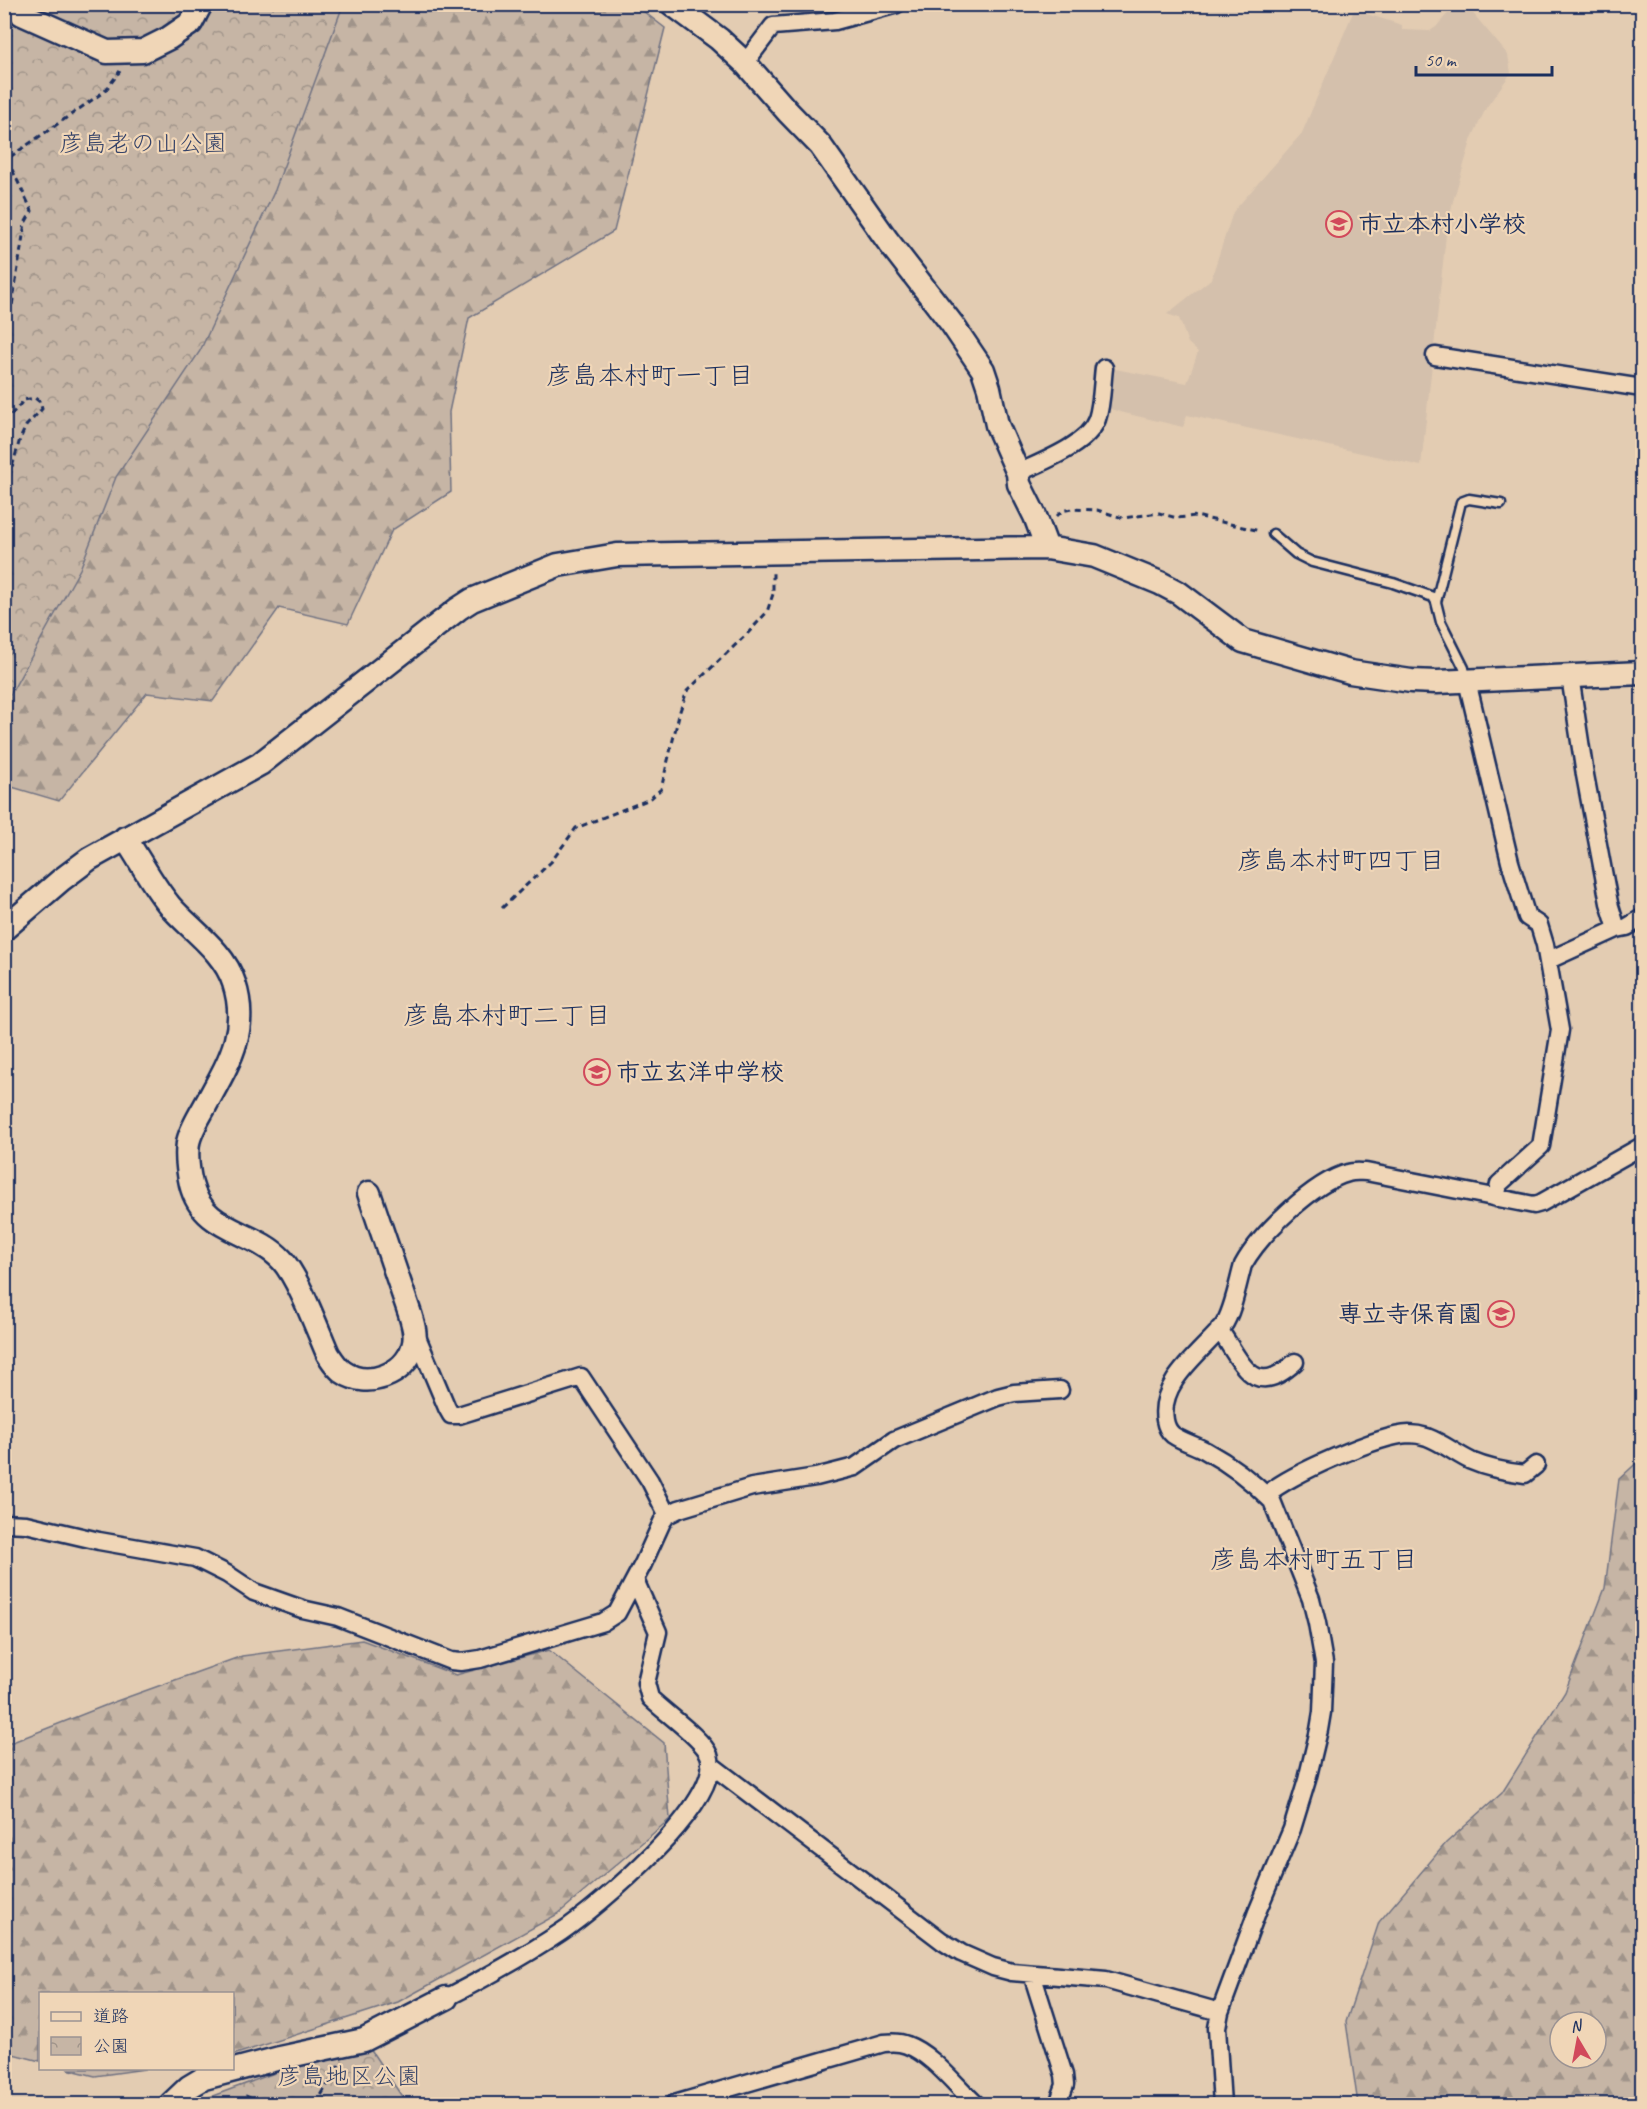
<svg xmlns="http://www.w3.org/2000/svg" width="1647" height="2109" viewBox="0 0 1647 2109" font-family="Caveat,'Klee One',sans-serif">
  <defs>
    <pattern id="forest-firs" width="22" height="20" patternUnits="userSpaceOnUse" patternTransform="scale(1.5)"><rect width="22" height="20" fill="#c6b5a5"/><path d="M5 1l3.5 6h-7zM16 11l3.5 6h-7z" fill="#a0948a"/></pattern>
    <pattern id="park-crowns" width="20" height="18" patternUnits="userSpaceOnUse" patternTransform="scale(1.5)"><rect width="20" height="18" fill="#c6b5a5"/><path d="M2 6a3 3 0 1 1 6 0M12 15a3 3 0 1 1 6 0" fill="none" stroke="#a0948a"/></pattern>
  </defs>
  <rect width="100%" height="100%" fill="#e3ccb2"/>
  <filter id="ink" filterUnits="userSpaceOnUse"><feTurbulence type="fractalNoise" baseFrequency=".0167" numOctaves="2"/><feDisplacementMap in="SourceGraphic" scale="12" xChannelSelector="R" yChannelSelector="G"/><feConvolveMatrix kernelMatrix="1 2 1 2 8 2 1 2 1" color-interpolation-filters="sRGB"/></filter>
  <g filter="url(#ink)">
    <path fill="#d4c0ac" d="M1455 5H1466L1508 55 1511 73 1486 108 1472 138 1453 201 1446 235 1421 466 1187 415 1183 427 1120 412 1105 407 1110 368 1187 383 1198 352 1188 343 1179 318 1167 314 1211 279 1233 212 1302 133 1354 10 1402 25V30L1430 31 1436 27Z"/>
    <path fill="url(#forest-firs)" stroke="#707282" stroke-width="1.5" fill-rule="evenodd" d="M322 5H635L665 28 614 231 469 318 449 412 451 492 392 530 348 624 279 608 213 701 147 693 59 801 5 785 4 59Z
      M1642 1458V2104H1358L1346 2022 1379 1922 1446 1843 1502 1793 1565 1692 1605 1588 1619 1479ZM1560 2022H1596V2058H1560Z
      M362 1640 456 1675 549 1650 664 1743 670 1819 558 1914 398 2002 233 2055 232 1994H40V2061L5 2052V1745L114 1702 242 1656Z
      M67 2069H145L95 2076Z"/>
    <path fill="url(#park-crowns)" stroke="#707282" stroke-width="1.5" d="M5 5H343L275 190 200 351 116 477 80 569 5 704Z
      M364 2040 407 2104H191Z"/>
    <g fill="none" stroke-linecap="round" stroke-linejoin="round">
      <defs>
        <path id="lane" d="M1273 534 1296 554 1312 562 1393 583 1433 597 1436 602
          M1466 678 1464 668 1441 622 1436 602 1461 502 1469 499 1501 504"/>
        <path id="street" d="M745 63 773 26 835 21 897 4
          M1435 356 1642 388
          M1018 473C1041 462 1088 445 1097 419 1102 404 1102 384 1104 368
          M1570 676 1585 775 1609 903 1617 929
          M1467 681 1510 862 1527 917 1539 925 1545 945 1560 1030 1541 1146 1499 1184 1496 1198
          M1549 960 1617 929 1627 927 1642 918
          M1219 1329C1242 1362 1253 1401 1295 1362
          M415 1332 447 1408 451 1415H459L581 1377 650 1481 667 1515
          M1266 1495C1288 1475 1379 1435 1409 1434 1415 1434 1421 1435 1427 1437 1443 1443 1456 1454 1471 1461 1487 1468 1508 1472 1525 1474L1536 1465
          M4 1523 26 1524 99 1541 195 1558 227 1574 254 1592 302 1609 338 1617 451 1661 461 1662 480 1659 603 1622 617 1613 643 1564 662 1522 667 1515 679 1509 752 1487 816 1477 855 1467 894 1440 998 1397 1014 1393 1060 1390
          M710 1764 942 1941 961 1953 993 1967 1012 1972 1106 1980 1220 2012
          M1032 1974 1064 2075 1065 2085 1058 2104
          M446 1998C483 1979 527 1955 561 1932 596 1909 726 1800 709 1755 703 1739 664 1712 650 1698L646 1683 658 1632 635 1580
          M674 2104 884 2043C892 2042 900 2042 907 2045 932 2054 956 2086 976 2104
          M1222 2104 1217 2028 1220 2012 1257 1912 1292 1829 1307 1780 1319 1730 1322 1712 1324 1663 1317 1623 1311 1599 1272 1501C1253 1482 1230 1464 1206 1451 1196 1445 1183 1442 1173 1435 1168 1431 1166 1426 1165 1420 1158 1382 1202 1352 1223 1326 1233 1312 1238 1282 1243 1265 1260 1234 1314 1182 1348 1173 1354 1171 1360 1172 1366 1172L1534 1205 1541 1203 1642 1146"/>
        <path id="secondary" d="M672 4 719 39 745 63 788 112 820 145 887 240 952 324 983 370 989 388 997 425 1018 473 1019 484 1035 516 1047 548
          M22 14 107 52 143 51 169 38 191 23 201 4
          M125 838C140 860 153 886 170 906 191 930 224 951 234 983 250 1032 227 1065 205 1106 199 1117 190 1131 188 1143 186 1157 188 1171 191 1184 203 1233 253 1229 282 1260 299 1279 317 1329 328 1354 332 1360 337 1368 343 1372 367 1389 405 1375 413 1347 417 1336 413 1324 410 1314L369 1193
          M4 929 61 880 89 859 260 764 458 609 472 600 558 565 617 555 676 554 1047 548 1094 556 1160 583 1179 593 1243 641 1350 672 1411 681 1437 682 1642 673
          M171 2104 189 2087 204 2078 280 2058 364 2040 446 1998"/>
      </defs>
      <use href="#lane" stroke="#1b2f5e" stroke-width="13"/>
      <use href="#street" stroke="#1b2f5e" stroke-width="21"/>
      <use href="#secondary" stroke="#1b2f5e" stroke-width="27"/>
      <path stroke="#1b2f5e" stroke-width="3" stroke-dasharray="6 4.5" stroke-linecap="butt" d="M4 165 7 159 105 91 120 71
        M4 324 12 306 25 223 32 211 7 159
        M4 423 24 400 35 398 40 402 42 409 26 426 20 439 4 496
        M1057 516 1062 511 1072 509 1097 510 1123 518 1159 513 1177 518 1196 516 1260 531
        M502 908 551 862 576 828 650 799 661 789 680 711 687 691 748 633 767 612 773 594V572
        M239 2104 246 2096 262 2104
        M316 2104 339 2065"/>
      <use href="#lane" stroke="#f0d6b7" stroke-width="8"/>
      <use href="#street" stroke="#f0d6b7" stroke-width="16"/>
      <use href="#secondary" stroke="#f0d6b7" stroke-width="22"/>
    </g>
  </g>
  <defs>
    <symbol id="school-ring" viewBox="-11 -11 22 22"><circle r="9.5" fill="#f0d6b7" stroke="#d1495b" stroke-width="1.5"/><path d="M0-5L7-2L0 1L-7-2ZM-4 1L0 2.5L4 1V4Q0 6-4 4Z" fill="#d1495b"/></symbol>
  </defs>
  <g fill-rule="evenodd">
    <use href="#school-ring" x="1324" y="209" width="30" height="30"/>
    <use href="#school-ring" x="582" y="1057" width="30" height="30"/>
    <use href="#school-ring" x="1486" y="1299" width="30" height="30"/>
  </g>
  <g text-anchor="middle" stroke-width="4.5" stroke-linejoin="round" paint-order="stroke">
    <g font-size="24" fill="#354369" stroke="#f0d6b7">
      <text x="143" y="151">彦島老の山公園</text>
      <text x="349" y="2084">彦島地区公園</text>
    </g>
    <g font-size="24" font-weight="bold" fill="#1b2f5e" stroke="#f0d6b7" text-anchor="start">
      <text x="1358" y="232">市立本村小学校</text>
      <text x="616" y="1080">市立玄洋中学校</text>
      <text x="1482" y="1322" text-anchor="end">専立寺保育園</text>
    </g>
    <g font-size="26" fill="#1b2f5e" stroke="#f0d6b7">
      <text x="650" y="384">彦島本村町一丁目</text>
      <text x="1341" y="869">彦島本村町四丁目</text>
      <text x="507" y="1024">彦島本村町二丁目</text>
      <text x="1314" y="1568">彦島本村町五丁目</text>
    </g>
  </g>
  <rect width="1647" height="2109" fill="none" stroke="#f0d6b7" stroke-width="24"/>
  <rect x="12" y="12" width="1623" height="2085" fill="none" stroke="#1b2f5e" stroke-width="2" filter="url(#ink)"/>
  <rect x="39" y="1992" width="195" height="78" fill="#f0d6b7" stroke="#9b9393" stroke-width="1.5"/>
  <rect x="51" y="2012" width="30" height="9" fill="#f0d6b7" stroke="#9b9393" stroke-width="1.5"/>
  <text x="93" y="2022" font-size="18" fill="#1b2f5e">道路</text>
  <rect x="51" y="2037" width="30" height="18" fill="url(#park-crowns)" stroke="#9b9393" stroke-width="1.5"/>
  <text x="93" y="2052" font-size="18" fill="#1b2f5e">公園</text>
  <g transform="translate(1578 2040) rotate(350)"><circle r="28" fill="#f0d6b7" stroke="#9b9393" stroke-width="1.5"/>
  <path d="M0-4.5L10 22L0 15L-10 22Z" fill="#d1495b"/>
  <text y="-9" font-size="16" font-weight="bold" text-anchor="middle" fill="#1b2f5e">N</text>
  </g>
  <path d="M1416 66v9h136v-9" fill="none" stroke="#1b2f5e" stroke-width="3"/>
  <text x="1425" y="66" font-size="18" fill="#1b2f5e" stroke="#f0d6b7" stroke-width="4.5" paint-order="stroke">50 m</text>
</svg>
